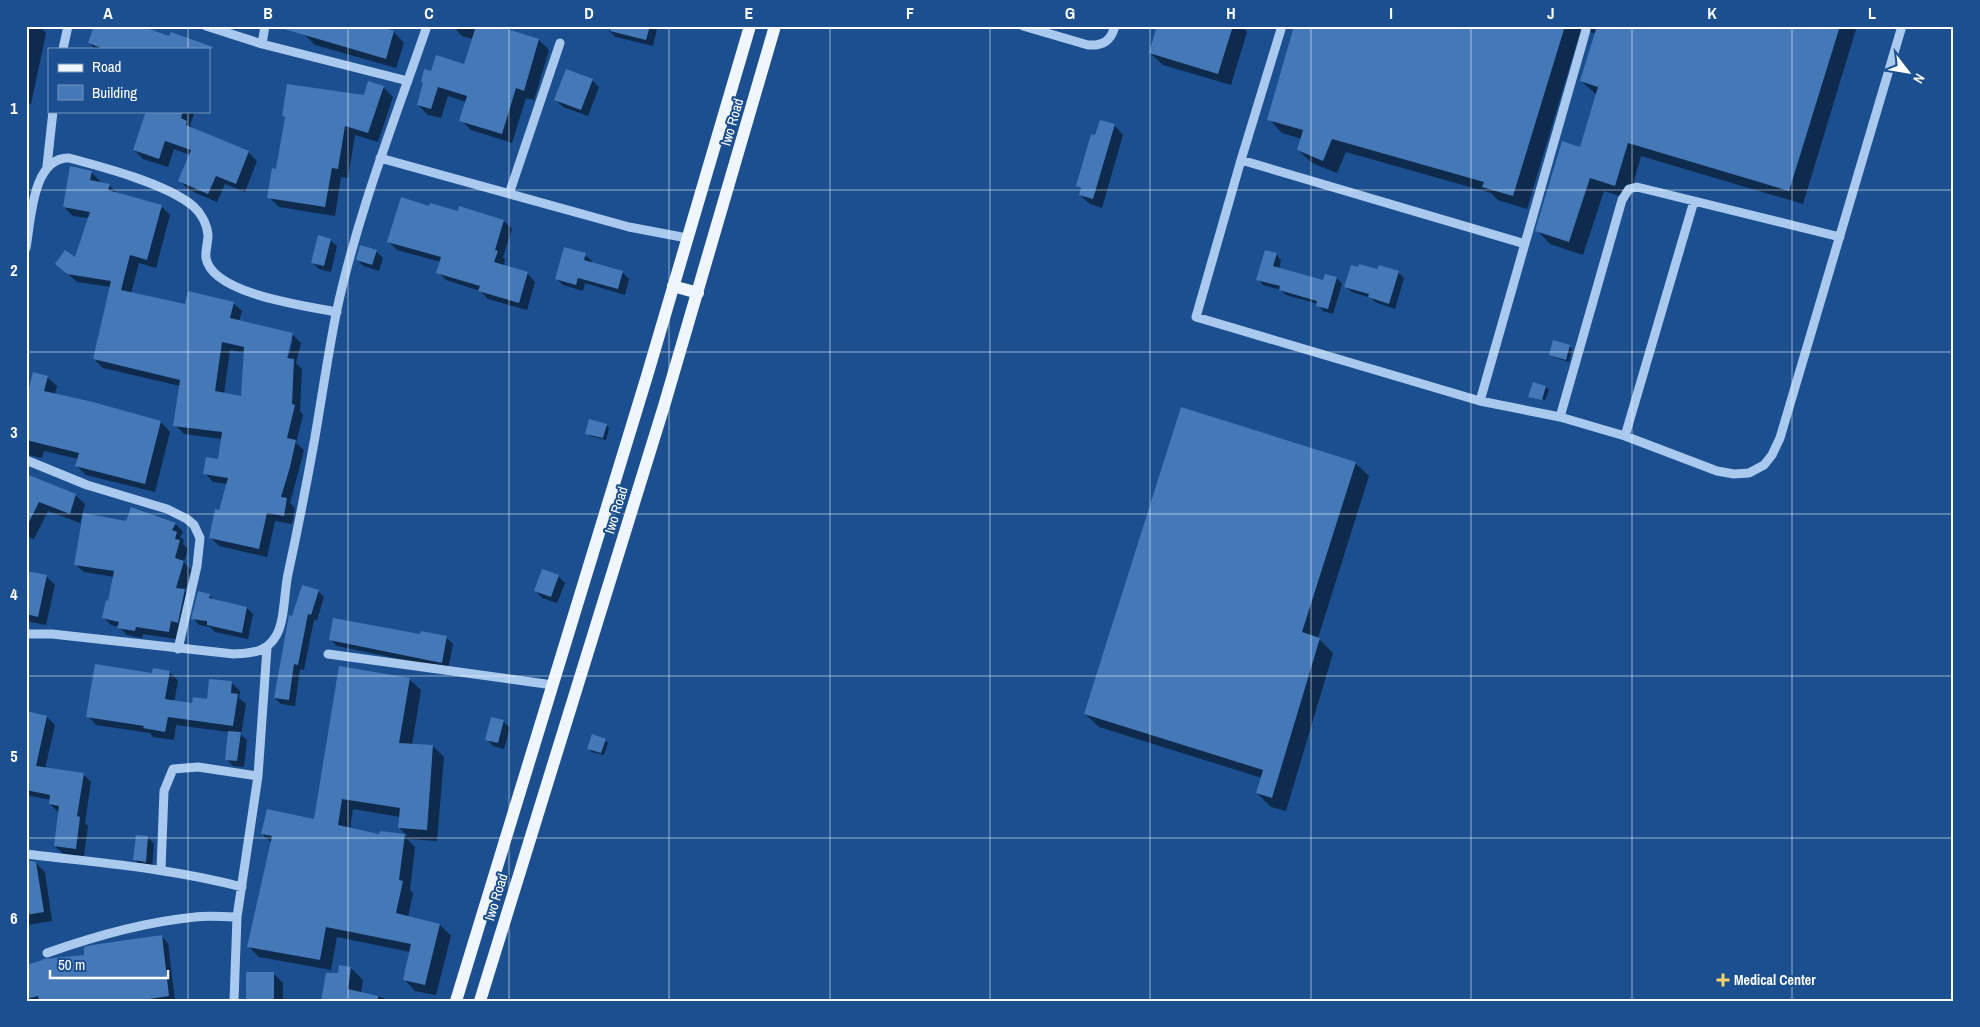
<svg xmlns="http://www.w3.org/2000/svg" width="1980" height="1027" viewBox="0 0 1980 1027" font-family="'Archivo Narrow',sans-serif">
  <rect width="100%" height="100%" fill="#1b4f8f"/>
  <path fill="#0007" fill-rule="evenodd" d="M26 26H39L46 33 31 104 26 103Z
    M308 26H382L381 28 394 32 404 43 396 68 315 45 305 35Z
    M453 26H498L539 40 549 50 534 100 526 98 512 143 471 130 461 120 466 102 448 96 441 118 428 115 418 105 432 73 465 66 473 39 462 36Z
    M610 26H654L657 29 653 46 616 37 609 31Z
    M1159 26H1242L1247 32 1231 85 1163 65 1150 53Z
    M1296 26H1857L1803 204 1641 156 1629 199 1604 191 1583 255 1550 244 1537 230 1581 148 1597 95 1581 81 1596 34 1581 29 1527 209 1498 200 1491 193 1346 152 1337 173 1312 163 1298 150 1302 139 1282 133 1269 119Z
    M89 43 202 49H95Z
    M592 80 599 87 588 116 563 107 556 100Z
    M383 87 393 97 378 142 355 135 348 178 341 177 335 216 279 207 269 197 277 170 286 119 283 116 364 97Z
    M148 111H195L190 125 195 130 248 152 257 161 245 192 225 184 217 202 189 190 180 181 190 155 174 149 168 167 143 159 134 150Z
    M1114 125 1123 135 1102 208 1090 204 1080 195 1082 190 1077 186 1096 137Z
    M91 172 100 181 99 183 109 185 118 194 161 206 170 215 156 268 139 263 131 293 186 305 233 303 242 311 239 321 292 334 301 343 296 363 302 369 300 411 303 415 296 443 304 450 290 503 295 508 292 524 275 521 267 557 219 546 210 537 227 484 213 482 205 473 219 460 222 439 184 434 175 425 180 386 103 368 94 359 111 287 77 282 57 264 76 259 89 218 73 216 64 207ZM290 339H293L286 365 284 364ZM230 350 245 353 242 398 224 394Z
    M430 207 504 221 512 229 503 257 505 260 504 266 527 273 535 282 527 310 488 299 480 291 446 280 438 272 441 262 397 250 389 242Z
    M330 240 337 246 331 272 319 269 313 263Z
    M376 251 383 258 379 271 364 266 357 260Z
    M1276 254 1281 260 1279 269 1324 281 1337 278 1342 284 1333 314 1323 311 1318 304 1286 295 1281 290 1263 285 1258 279Z
    M585 255 592 261 591 264 622 272 629 279 625 295 585 283 583 291 563 285 556 278Z
    M1378 271 1398 272 1404 278 1395 309 1375 302 1371 298 1352 292 1346 287Z
    M1569 346 1572 349 1569 362 1554 357 1551 354Z
    M47 377 57 386 55 394 93 403 161 422 170 432 155 492 86 475 77 466 78 459 44 451 42 458 28 455 26 460V384L31 386Z
    M1546 387 1549 390 1545 400 1530 396Z
    M606 425 609 428 606 440 590 436 587 433Z
    M1355 463 1369 476 1318 638 1333 653 1286 811 1271 807 1257 793 1262 778 1099 727 1085 714Z
    M26 475 75 495 85 504 80 523 48 511 34 539 26 536Z
    M132 509 176 524 183 532 180 537 184 540 183 544 188 549 184 562 191 570 185 591 192 598 176 639 143 634 142 638 127 635 119 627 111 625 103 617 108 603 114 577 84 572 76 565 127 523Z
    M26 572 46 576 55 585 46 625 26 621Z
    M558 576 565 583 557 603 542 598 536 591Z
    M318 591 324 597 317 620H314L304 670 300 669 295 706 281 704 275 698 293 617Z
    M209 595 215 601 247 608 253 614 248 639 215 632 210 627 199 625 193 618Z
    M421 636 446 637 453 644 448 669 337 646 330 639Z
    M170 672 178 681 174 702 193 704 208 701 231 682 240 691 239 698 246 704 241 735 247 740 244 767 233 766 226 759 229 732 176 725 174 740 153 737 150 733 96 725 88 716 153 674Z
    M409 679 421 690 412 745 433 746 444 757 437 841 407 839 415 847 410 890 413 893 408 918 440 925 451 936 436 995 415 991 404 979 410 952 337 937 331 970 259 957 248 946 272 843 262 834 315 821ZM353 809 400 817 399 828 408 836 381 832 380 836 350 829Z
    M26 713 47 717 55 725 45 769 83 774 91 782 85 823 88 826 84 856 63 854 55 846 59 813 50 804 51 800 26 795Z
    M503 721 510 728 504 749 493 746 487 739Z
    M605 740 608 743 604 755 592 752 589 749Z
    M148 837 154 844 152 868 142 867 135 860Z
    M26 861 36 863 45 872 52 921 26 925Z
    M161 936 168 943 175 1001H26V966L86 956Z
    M340 966 351 968 363 980 361 993 384 998 386 1001H323L339 974Z
    M274 974 283 983V1001H248Z"/>
  <path fill="#4478b7" fill-rule="evenodd" d="M94 26H141L169 36 171 32 213 47 212 49H104L88 43Z
    M284 26H378L394 31 386 59 284 29Z
    M476 26H498L539 39 524 91 516 88 502 134 459 121 467 96 438 87 431 109 417 105 423 83 421 82 424 69 431 71 436 55 464 64Z
    M611 26H650L646 40 610 31Z
    M1157 26H1233L1218 74 1149 53Z
    M1294 26H1565L1513 196 1482 187 1484 182 1332 139 1323 161 1297 150 1303 130 1267 120Z
    M1597 26H1840L1789 191 1628 143 1615 186 1590 178 1569 242 1535 231 1562 141 1580 147 1598 87 1580 81Z
    M566 69 593 79 581 110 554 100Z
    M368 81 384 86 368 133 345 126 338 169 332 168 325 207 267 198 272 168 276 169 285 117 282 116 287 84 364 95Z
    M146 111H183L181 118 187 121 186 125 249 151 236 184 216 176 208 194 178 181 191 150 165 141 159 159 133 150Z
    M1100 120 1115 124 1093 199 1079 195 1081 188 1076 186 1091 134 1095 135Z
    M70 166 92 171 90 180 110 184 108 190 162 205 147 260 130 255 121 290 185 304 188 291 234 302 230 318 293 333 287 358 294 359 292 404 295 405 287 438 296 440 290 467 281 497 287 498 284 516 267 513 259 549 209 538 215 509 219 510 228 478 203 474 206 457 218 459 222 432 173 426 180 380 93 359 111 281 67 274 55 264 65 250 75 257 90 212 63 207ZM222 342 244 347 241 396 215 391Z
    M401 197 429 206 430 203 458 211 459 206 504 220 495 250 498 251 494 262 528 272 519 303 478 291 480 286 436 273 441 257 387 242Z
    M318 235 331 239 324 266 311 263Z
    M360 245 377 250 372 265 356 260Z
    M564 247 586 253 584 260 623 271 618 289 578 278 576 285 555 279Z
    M1265 250 1277 253 1273 266 1323 280 1325 274 1337 277 1328 309 1316 306 1317 301 1279 290 1280 286 1256 280Z
    M1359 264 1377 269 1379 265 1399 271 1389 304 1368 297 1369 294 1344 287 1351 265 1358 267Z
    M1553 340 1570 345 1566 360 1549 355Z
    M33 372 48 376 44 391 93 402 161 421 145 484 75 466 79 453 26 440V400Z
    M1533 382 1546 386 1542 400 1528 397Z
    M1181 407 1356 462 1302 632 1320 638 1272 798 1256 793 1263 770 1084 714Z
    M589 419 607 424 603 438 585 434Z
    M26 474 76 494 70 514 39 502 26 528Z
    M131 507 176 523 172 530 177 532 175 539 180 540 175 558 184 561 176 588 185 589 178 623 171 621 169 632 136 627 135 631 117 628 119 622 102 618 106 600 108 601 114 571 74 565 83 513 126 521Z
    M542 569 559 575 551 597 534 591Z
    M26 571 47 575 38 617 26 614Z
    M302 585 319 590 311 615 308 614 298 665 294 664 289 700 274 698 289 615 292 616Z
    M198 591 210 594 209 598 247 607 242 633 207 625V621L191 619Z
    M333 618 420 634 421 631 447 636 442 663 329 640Z
    M95 664 152 673 153 668 170 671 165 699 192 703 193 697 207 699 209 679 232 681 231 693 238 694 233 726 168 717 165 732 143 728 144 726 86 717Z
    M339 666 410 678 399 743 433 745 427 830 398 828 400 808 342 799 338 825 379 834 380 831 405 834 399 880 403 881 396 913 440 924 425 985 403 980 411 944 326 927 320 960 247 947 272 836 261 834 267 809 314 819Z
    M26 711 47 716 36 766 84 773 77 816 80 817 76 849 54 846 59 806 49 804 50 795 26 790Z
    M491 717 504 720 498 743 485 740Z
    M228 731 241 732 237 761 225 760Z
    M592 734 606 739 601 753 587 749Z
    M136 835 148 836 146 862 133 860Z
    M26 860 36 862 44 912 26 915Z
    M162 935 169 996 136 1001H39L38 996 26 999V965L43 960V959L84 955V947L92 945Z
    M339 965 351 967 348 989 378 996V1001H321L326 973H338Z
    M246 972H274V1001H246Z"/>
  <g fill="none" stroke-linecap="round" stroke-linejoin="round">
    <path stroke="#a9c9ee" stroke-width="9" d="M206 26 262 44 408 81
      M1023 26 1088 45C1103 46 1111 41 1115 26
      M1282 26 1241 160 1196 317 1480 401 1560 417 1625 436 1717 471 1734 474 1749 473 1764 465 1772 455 1780 438 1902 26
      M262 44 265 26
      M63 49 68 26
      M380 158 629 227 687 238
      M1241 160 1525 244
      M47 166 53 111
      M509 194 560 43
      M26 248C31 221 32 157 69 158 103 167 167 184 193 206 201 213 207 224 208 235 208 243 205 251 206 258 212 294 306 306 337 312
      M1480 401 1586 30
      M1560 417 1622 200 1629 189 1637 187 1840 237
      M1625 436 1694 201
      M26 460 87 485 167 509 187 519 194 525 200 538 197 566 178 649
      M26 634H52L234 654C251 653 266 653 276 636 285 621 284 592 288 574 298 528 307 482 315 437 322 396 328 355 336 314 357 215 394 122 427 26
      M328 654 553 685
      M26 854C99 863 170 868 242 887
      M161 869 164 791 173 769 198 767 258 776
      M47 953C95 936 144 922 195 917 209 915 224 917 237 917
      M234 1001 237 917 258 776 267 648"/>
    <path stroke="#f0f6ff" stroke-width="12" d="M673 286 698 293
      M456 1001 647 376 750 26
      M480 1001 664 406 775 26"/>
  </g>
  <path fill="none" stroke="#fff" stroke-width="1" stroke-opacity="0.55" d="M188 26V49M348 26V1001M509 26V1001M669 26V1001M830 26V1001M990 26V1001M1150 26V1001M1311 26V1001M1471 26V1001M1632 26V1001M1792 26V1001M188 111V1001M26 190H1954M26 352H1954M26 514H1954M26 676H1954M26 838H1954"/>
  <path fill="#ffd166" stroke="#1b4f8f" stroke-width="2" d="M1720.5 972.5h5v5h5v5h-5v5h-5v-5h-5v-5h5z"/>
  <g text-anchor="middle" stroke-width="4" stroke-linejoin="round" paint-order="stroke">
    <g font-size="14" fill="#fff" stroke="#1b4f8f">
      <text transform="translate(732 122) rotate(-74)" y="5">Iwo Road</text>
      <text transform="translate(616 510) rotate(-73)" y="5">Iwo Road</text>
      <text transform="translate(496 897) rotate(-73)" y="5">Iwo Road</text>
    </g>
    <g font-size="14" font-weight="bold" fill="#fff" stroke="#1b4f8f" text-anchor="start">
      <text x="1734" y="985">Medical Center</text>
    </g>
  </g>
  <rect width="1980" height="1027" fill="none" stroke="#1b4f8f" stroke-width="55"/>
  <rect x="48" y="48" width="162" height="65" fill="#1b4f8f" stroke="#7695bc"/>
  <rect x="58" y="64" width="25" height="8" fill="#f0f6ff" stroke="#7695bc"/>
  <text x="92" y="72" font-size="15" fill="#ffffff">Road</text>
  <rect x="58" y="85" width="25" height="15" fill="#4478b7" stroke="#7695bc"/>
  <text x="92" y="98" font-size="15" fill="#ffffff">Building</text>
  <g transform="translate(1908 72) rotate(121)" stroke="#1b4f8f" stroke-width="4" paint-order="stroke">
  <path d="M0-4L9 19L0 12L-9 19Z" fill="#ffffff"/>
  <text y="-8" font-size="14" font-weight="bold" text-anchor="middle" fill="#ffffff">N</text>
  </g>
  <path d="M50 970v8h118v-8" fill="none" stroke="#ffffff" stroke-width="2.5"/>
  <text x="58" y="970" font-size="15" fill="#ffffff" stroke="#1b4f8f" stroke-width="4" paint-order="stroke">50 m</text>
  <rect x="28" y="28" width="1924" height="972" fill="none" stroke="#fff" stroke-width="2"/>
  <g font-size="16" text-anchor="middle" font-weight="bold" fill="#fff">
    <text x="108" y="19">A</text>
    <text x="268" y="19">B</text>
    <text x="429" y="19">C</text>
    <text x="589" y="19">D</text>
    <text x="749" y="19">E</text>
    <text x="910" y="19">F</text>
    <text x="1070" y="19">G</text>
    <text x="1231" y="19">H</text>
    <text x="1391" y="19">I</text>
    <text x="1551" y="19">J</text>
    <text x="1712" y="19">K</text>
    <text x="1872" y="19">L</text>
    <text x="14" y="114">1</text>
    <text x="14" y="276">2</text>
    <text x="14" y="438">3</text>
    <text x="14" y="600">4</text>
    <text x="14" y="762">5</text>
    <text x="14" y="924">6</text>
  </g>
</svg>
